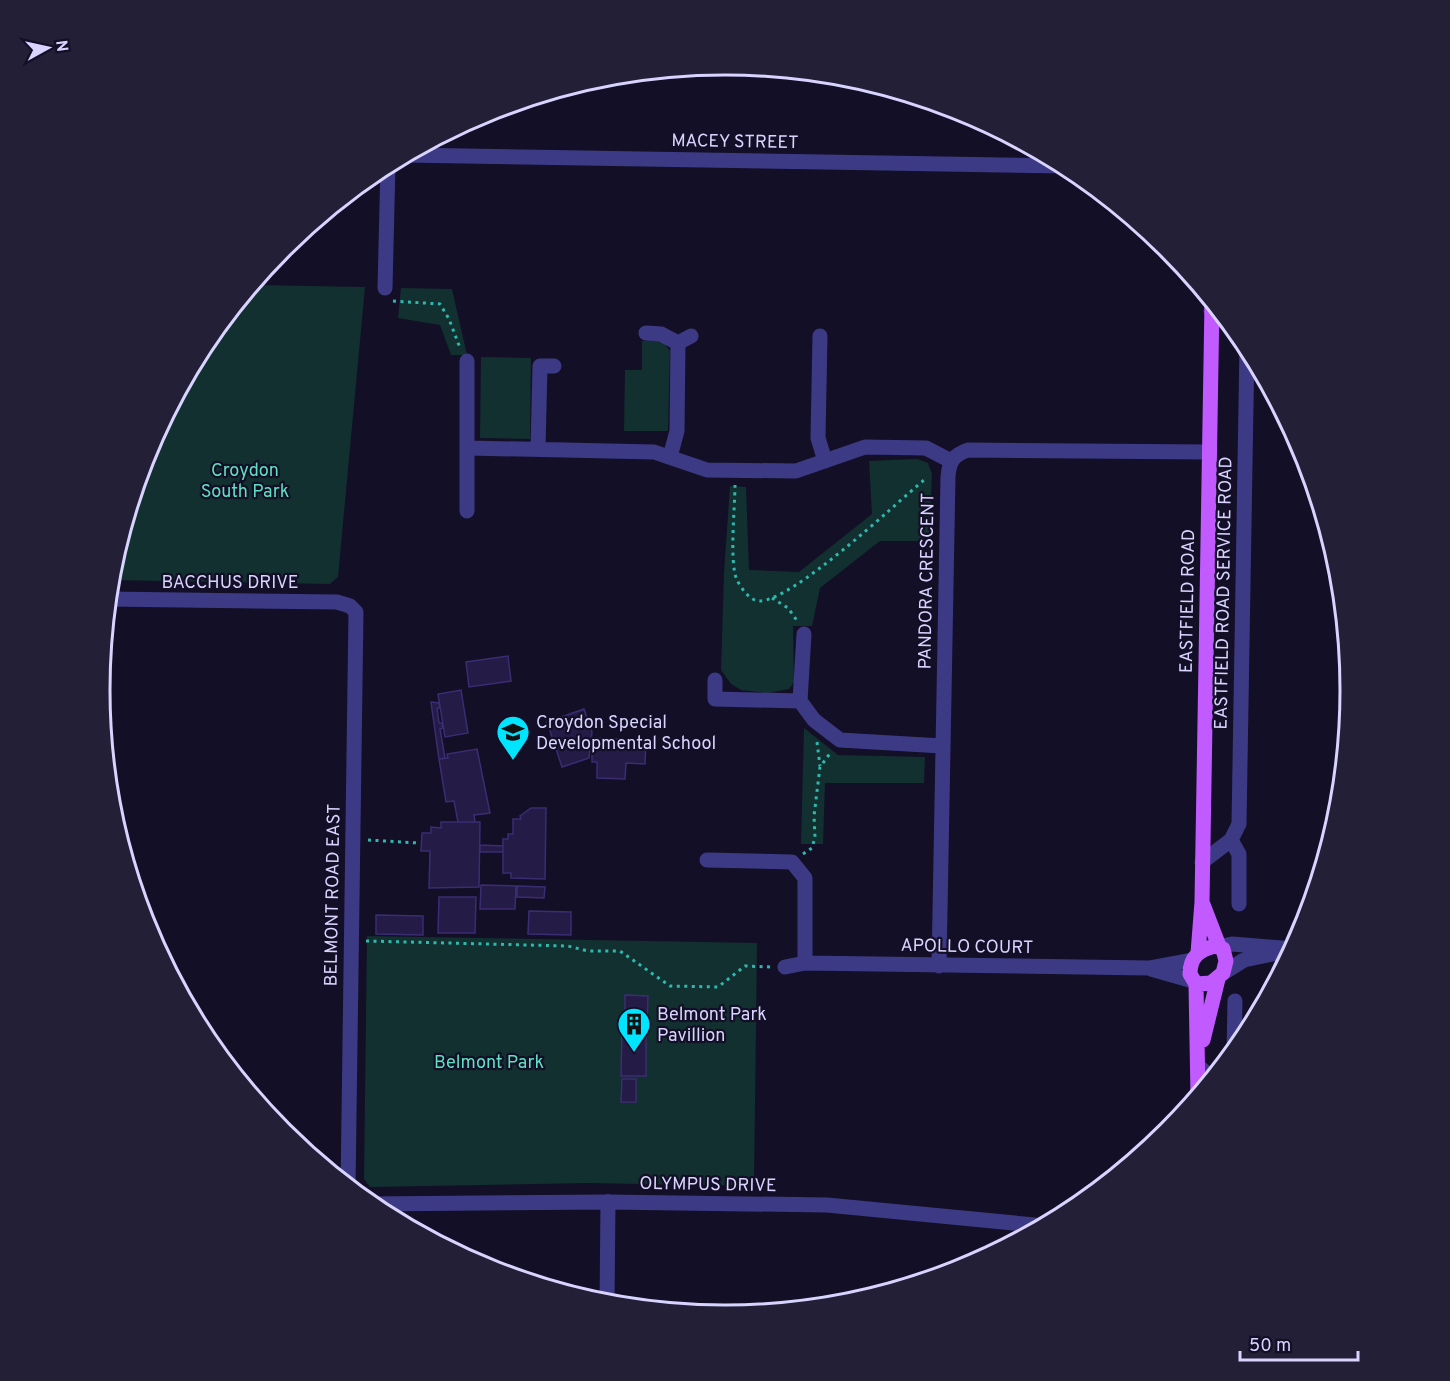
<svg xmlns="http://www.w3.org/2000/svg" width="1450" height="1381" viewBox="0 0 1450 1381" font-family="Overpass,sans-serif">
  <rect width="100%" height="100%" fill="#130f26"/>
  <path fill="#12302f" d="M252 285 365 287 338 577 330 584 110 580 111 568 147 451 205 342Z
    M401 288 452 289 467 355H451L440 325 398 318Z
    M662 340 670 351 668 431H624L625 370H642V341Z
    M481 357 531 358 530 439 480 438Z
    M917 459 928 463 932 474 929 541H880L820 588 812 626H793L794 682 789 689 767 693 741 690 731 684 721 670 724 573 730 486 746 487 749 570 799 572 872 514 869 461Z
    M804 728 838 755 925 757 924 783H825L823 844H801Z
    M367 936 757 943 754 1186 587 1183 370 1187 364 1179Z"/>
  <path fill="#241b47" stroke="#3b2d73" stroke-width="1.5" d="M508 656 511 681 469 687 466 662Z
    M461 690 468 733 445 737 438 694Z
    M431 702 439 703 440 708H437L439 723H442L443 728 440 729 445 758 439 759Z
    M584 709 592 732 589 758 562 767 547 722Z
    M592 738 646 740 645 764 626 763 625 779 597 778V762H592Z
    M477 749 490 813 474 815 475 822H458L454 801 446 802 439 759 448 758 447 754Z
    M531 808H546L545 879 511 878V873H503V839H508V834H513V819H521L520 816Z
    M441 822H480L479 887 429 888 430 851H421L422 833H431V827L441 828Z
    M480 845 503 846V852H480Z
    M481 885 516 886 515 909H480Z
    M517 886 545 887 544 898 517 897Z
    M439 897H476L475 933H438Z
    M529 911 571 912V935L528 934Z
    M376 915 423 916V935L376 934Z
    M625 995 648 996 647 1024H625Z
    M622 1030 646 1031V1076H621Z
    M622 1079H636V1102H621Z"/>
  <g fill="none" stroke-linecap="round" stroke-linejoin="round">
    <path stroke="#2fb8b0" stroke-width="3" stroke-dasharray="3 4.5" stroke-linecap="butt" d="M393 301 440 304 449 319 460 348
      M735 485C735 507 729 563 737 580 741 588 750 601 759 601 793 601 894 505 924 480
      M772 598 788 608 798 622
      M817 742 820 766
      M368 840 419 843
      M803 854 812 848 815 837 814 816 820 767 831 752
      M366 941 568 946 588 951H620L670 986 718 987 745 966 771 967"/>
    <path stroke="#3d3a85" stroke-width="15" d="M405 155 1065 166
      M385 288 388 164
      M1211 311 1237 333
      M646 333 661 334 678 343 691 336
      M820 336 818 438 825 461
      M469 448 654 452 707 470 796 471 865 447 926 448 951 461
      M538 448 540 366H554
      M670 457 677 431 678 343
      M467 511V361
      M108 599 337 602 350 606 356 612 348 1187
      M715 680V699L800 701 814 720 840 740 942 746
      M800 701 804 634
      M1231 840 1239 854V904
      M707 860 792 862 805 878V963
      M1202 862 1231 840 1239 824 1247 345
      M1219 947 1232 944 1293 949
      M939 966 948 477C949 462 953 455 968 450L1209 452
      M785 967 805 963 1149 968 1192 960
      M1151 969 1193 981
      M1223 973 1244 960 1273 954
      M1234 1052 1235 1001
      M1198 1066 1213 1078
      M368 1204 608 1202 827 1205 1045 1226
      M607 1305 608 1202"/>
    <path stroke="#c25bff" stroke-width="15" d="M1202 902 1219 946
      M1215 946 1223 949 1226 961 1223 973 1211 983 1196 984 1190 974C1190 957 1199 950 1215 946Z
      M1198 953 1202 902 1212 302
      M1196 984 1198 1096
      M1203 1040 1218 979"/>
  </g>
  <defs>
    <symbol id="school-pin" viewBox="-11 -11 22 30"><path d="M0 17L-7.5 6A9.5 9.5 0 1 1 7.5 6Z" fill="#00e5ff" stroke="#130f26"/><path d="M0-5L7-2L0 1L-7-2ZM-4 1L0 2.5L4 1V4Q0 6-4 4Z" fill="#111"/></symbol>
    <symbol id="building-pin" viewBox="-11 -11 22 30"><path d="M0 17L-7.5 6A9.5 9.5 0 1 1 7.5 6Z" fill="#00e5ff" stroke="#130f26"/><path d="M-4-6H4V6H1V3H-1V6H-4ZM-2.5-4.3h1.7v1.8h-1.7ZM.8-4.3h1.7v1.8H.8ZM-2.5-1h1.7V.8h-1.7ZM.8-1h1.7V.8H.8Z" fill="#111"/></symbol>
  </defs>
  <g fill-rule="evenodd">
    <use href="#school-pin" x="494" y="713" width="38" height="52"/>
    <use href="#building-pin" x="615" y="1005" width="38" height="52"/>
  </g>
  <g text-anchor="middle" stroke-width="4.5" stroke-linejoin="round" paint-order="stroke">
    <g font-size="18" fill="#d9d4ff" stroke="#130f26">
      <text transform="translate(735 141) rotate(1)" y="6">MACEY STREET</text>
      <text transform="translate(926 581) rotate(-89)" y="6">PANDORA CRESCENT</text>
      <text x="230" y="588">BACCHUS DRIVE</text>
      <text transform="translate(1223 593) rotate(-89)" y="6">EASTFIELD ROAD SERVICE ROAD</text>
      <text transform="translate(1187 601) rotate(-89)" y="6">EASTFIELD ROAD</text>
      <text transform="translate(332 895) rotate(-89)" y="6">BELMONT ROAD EAST</text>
      <text transform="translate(967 946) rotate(1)" y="6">APOLLO COURT</text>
      <text transform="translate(708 1184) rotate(1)" y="6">OLYMPUS DRIVE</text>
    </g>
    <g font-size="18" fill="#5fe0c0" stroke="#130f26">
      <text x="245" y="476">Croydon<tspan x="245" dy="21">South Park</tspan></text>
      <text x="489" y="1068">Belmont Park</text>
    </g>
    <g font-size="18" fill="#d9d4ff" stroke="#130f26" text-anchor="start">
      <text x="536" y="728">Croydon Special<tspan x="536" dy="21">Developmental School</tspan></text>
      <text x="657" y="1020">Belmont Park<tspan x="657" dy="21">Pavillion</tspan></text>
    </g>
  </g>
  <path d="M0 0H1450V1381H0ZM110 690a615 615 0 1 1 1230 0a615 615 0 1 1-1230 0Z" fill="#231f37" fill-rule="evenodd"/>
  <path fill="none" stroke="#d9d4ff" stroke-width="3" d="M110 690a615 615 0 1 1 1230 0a615 615 0 1 1-1230 0Z"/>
  <g transform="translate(48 48) rotate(82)" stroke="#130f26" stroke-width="4.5" paint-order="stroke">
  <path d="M0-4.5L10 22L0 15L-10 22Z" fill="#d9d4ff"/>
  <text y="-9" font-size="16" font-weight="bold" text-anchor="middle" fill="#d9d4ff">N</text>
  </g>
  <path d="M1240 1351v9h118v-9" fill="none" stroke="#d9d4ff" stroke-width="3"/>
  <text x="1249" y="1351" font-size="18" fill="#d9d4ff" stroke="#130f26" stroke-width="4.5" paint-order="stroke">50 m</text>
</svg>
